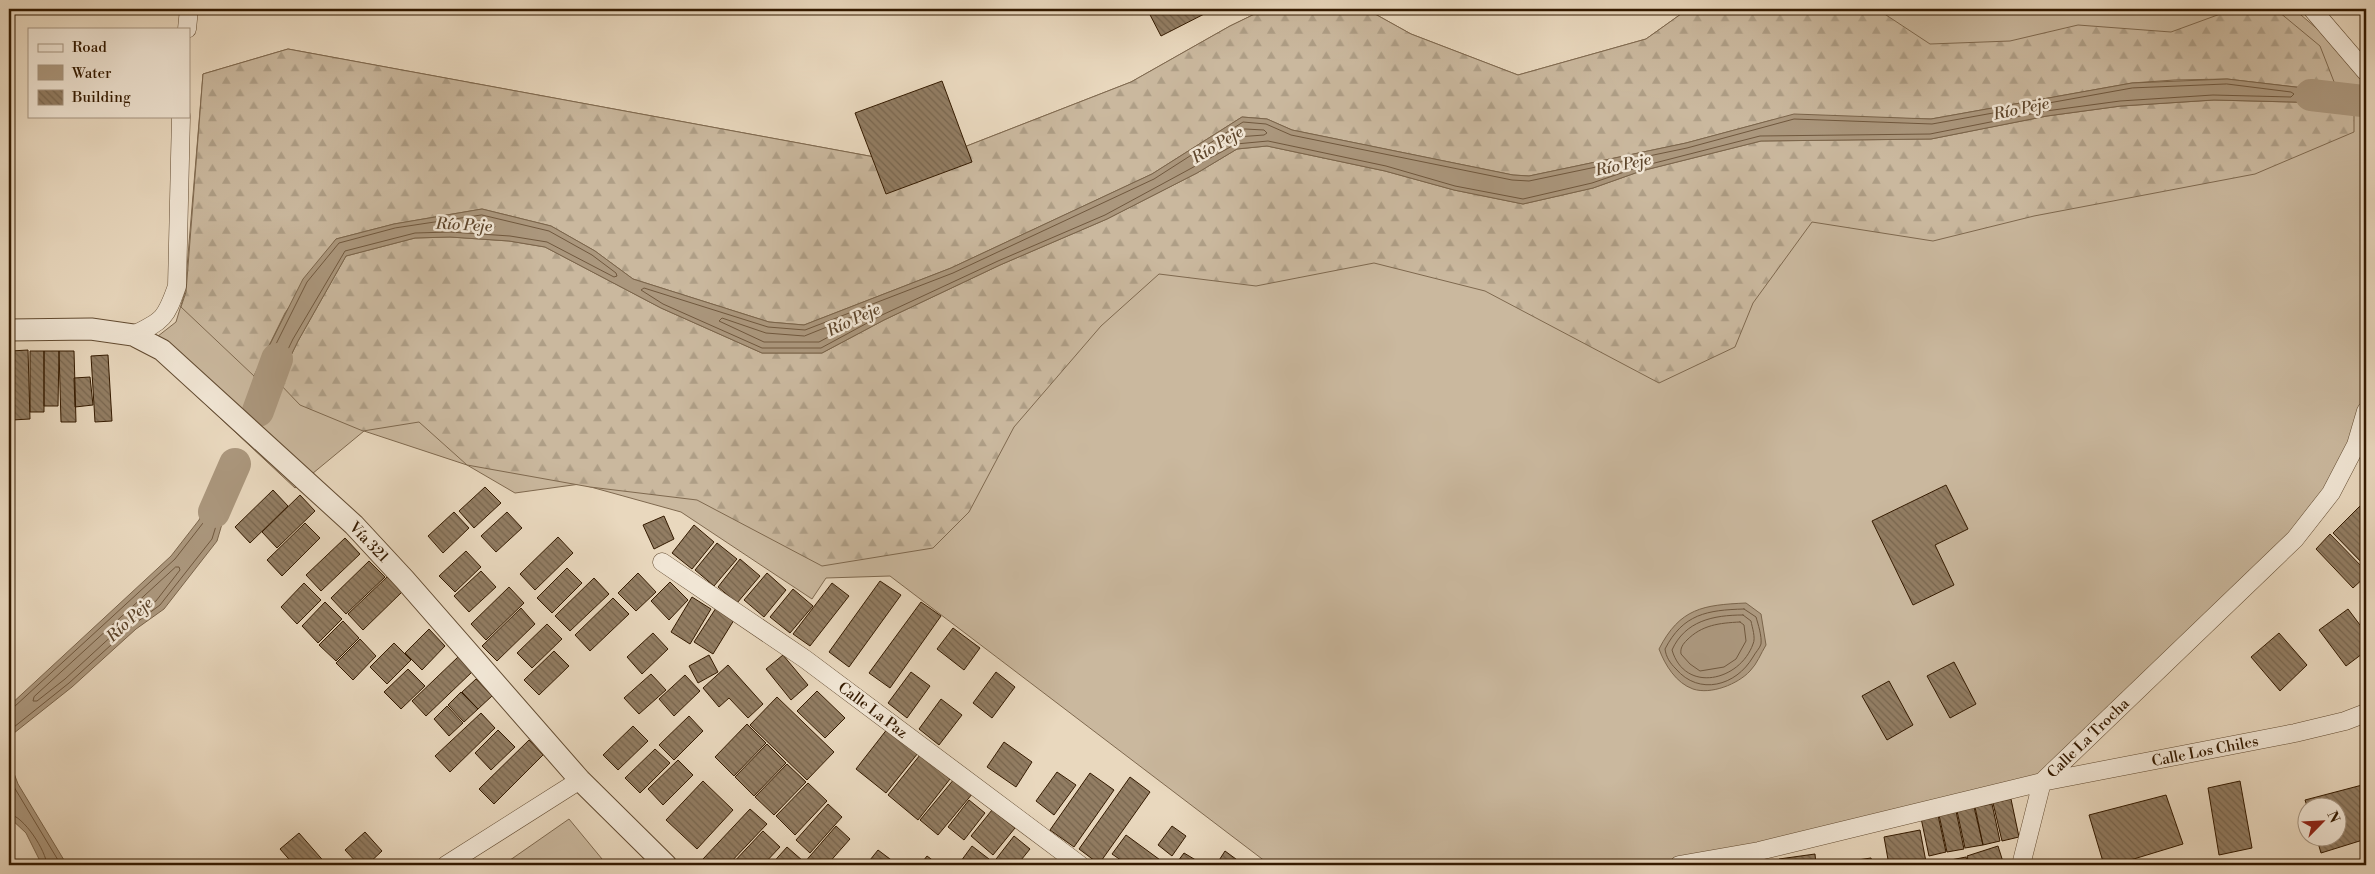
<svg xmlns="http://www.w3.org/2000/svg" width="2375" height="874" viewBox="0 0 2375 874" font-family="'Libre Bodoni',serif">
  <defs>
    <pattern id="forest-firs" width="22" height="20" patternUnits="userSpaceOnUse" patternTransform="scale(1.25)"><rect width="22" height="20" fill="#cab89e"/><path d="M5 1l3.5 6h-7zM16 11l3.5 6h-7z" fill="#ae9e86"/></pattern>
    <pattern id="building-back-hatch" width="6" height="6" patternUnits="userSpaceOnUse" patternTransform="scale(1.25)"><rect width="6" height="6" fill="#927d63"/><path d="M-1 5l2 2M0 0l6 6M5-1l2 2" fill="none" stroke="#78664f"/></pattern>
  </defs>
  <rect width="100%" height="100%" fill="#e9d8be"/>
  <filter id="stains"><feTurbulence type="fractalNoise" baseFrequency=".004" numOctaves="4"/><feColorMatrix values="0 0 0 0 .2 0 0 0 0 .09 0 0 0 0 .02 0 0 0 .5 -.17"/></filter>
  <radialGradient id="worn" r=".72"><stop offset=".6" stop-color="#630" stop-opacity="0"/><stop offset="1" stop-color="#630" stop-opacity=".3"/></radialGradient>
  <path fill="#cab89e" stroke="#7f694f" d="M1265 9H1366L1411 34 1518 75 1646 39 1688 9H2294L2363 68 2366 85V411L2331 493 2042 782 1679 865H1270L890 576 826 578 812 599 681 512 580 484 515 493 467 465 364 431 295 488 144 347 176 322 185 292 203 74 288 49 918 165 1131 82 1230 26Z
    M569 819 607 865H503Z"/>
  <path fill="url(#forest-firs)" stroke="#7f694f" d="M1265 9H1366L1411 34 1518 75 1646 39 1688 9H1877L1930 44 2010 41 2078 25 2171 32 2223 13 2279 12 2320 46 2338 92 2227 79 2174 80 2132 83 1931 119 1831 117 1772 120 1686 143 1529 176 1513 175 1292 130 1267 119 1242 117 1152 174 951 268 804 325 769 322 633 279 595 251 551 226 482 209 394 224 336 239 285 313 254 376 181 307 186 292 203 74 288 49 918 165 1131 82 1230 26Z
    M2214 100 2331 103 2354 112V132L2255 174 2034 216 1933 241 1812 222 1753 303 1735 347 1659 383 1485 291 1374 263 1256 286 1159 274 1101 326 1014 427 969 512 933 548 822 566 697 500 590 487 467 465 419 422 363 431 300 405 278 382 298 341 346 256 415 238 450 237 509 241 545 247 661 308 762 353H822L884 320 1000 265 1107 219 1197 173 1237 149 1267 146 1385 171 1454 190 1523 204 1593 188 1641 171 1761 141 1931 139 2047 116 2121 106Z"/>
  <path fill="#ab977d" stroke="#7b654b" d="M2227 79 2338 92 2354 100 2331 103 2214 100 2121 106 2047 116 1931 139 1761 141 1641 171 1593 188 1523 204 1454 190 1385 171 1267 146 1237 149 1197 173 1107 219 1000 265 884 320 822 353H762L661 308 545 247 509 241 450 237 415 238 346 256 298 341 278 382 261 399 254 376 303 279 336 239 394 224 482 209 551 226 595 251 633 279 769 322 804 325 951 268 1152 174 1242 117 1267 119 1292 130 1513 175 1529 176 1686 143 1794 114 1931 119 2132 83Z
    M232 472V490L217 541 164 609 136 629 72 687 9 737V706L171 556 199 520 221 476Z
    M1746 603 1761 614 1766 645C1761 653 1757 664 1750 671 1738 684 1711 695 1693 689 1676 683 1665 665 1659 649 1680 608 1703 605 1746 603Z
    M9 760 18 784 67 865H42L26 833 9 817Z"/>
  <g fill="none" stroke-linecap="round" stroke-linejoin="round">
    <path stroke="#70583e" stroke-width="1" d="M2227 84 2291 92 2294 94 2291 97 2213 95 2120 101 2046 111 1930 134 1760 136 1639 167 1592 183 1523 199 1455 186 1386 166 1268 141 1236 144 1105 215 998 261 882 315 821 348H762L663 304 641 290 644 288 768 327 805 330 953 273 1154 179 1243 122 1266 124 1291 135 1512 180 1529 181 1687 148 1794 119 1932 124 2132 88Z
      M1245 129 1264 130 1267 133 1264 135 1237 137V133Z
      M482 215 549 231 592 255 616 273 617 276 614 277 547 242 510 236 450 232 415 233 345 251 293 339 274 378 266 387 262 386 260 376 307 282 339 243 395 228Z
      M482 221 494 224 495 227 471 226 472 222Z
      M860 314 863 316 862 319 819 342H764L719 321 722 318 766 333 804 336Z
      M176 567H179L180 570 156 601 129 620 65 679 37 701H33L34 697Z
      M1744 609 1756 617C1758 624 1762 636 1761 644 1760 648 1755 653 1753 657 1736 686 1699 696 1676 669 1670 663 1666 657 1665 649 1683 614 1707 610 1744 609Z
      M1743 615 1751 621C1752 627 1756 638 1753 644 1740 681 1685 694 1672 650 1685 621 1713 615 1743 615Z
      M1740 622 1744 625 1746 641 1736 659 1724 667 1700 671 1690 664 1681 654C1680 648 1683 644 1687 640 1702 625 1719 623 1740 622Z
      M9 709 14 707 175 559 203 523 222 485 226 484 227 490 212 539 160 605 133 625 69 683 9 731
      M9 774 14 787 61 865
      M9 814C24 816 46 851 47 865"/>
    <path stroke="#ab977d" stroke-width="32" d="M2311 95 2363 101
      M258 411 277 359
      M214 512 235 464"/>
  </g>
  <path fill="url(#building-back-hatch)" stroke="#341a00" d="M1147 9H1214L1161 36Z
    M942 81 972 162 886 194 855 113Z
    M28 350 30 419 12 420 11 351Z
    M9 351H11L9 385Z
    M30 351H44V412H30Z
    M44 351H59L58 406H44Z
    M59 351H74L76 422H61Z
    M108 355 112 421 95 422 91 356Z
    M90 377 93 405 75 407 74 378Z
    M1946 485 1968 529 1935 545 1954 585 1913 605 1872 521Z
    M485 487 501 503 474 528 459 511Z
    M273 490 288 506 250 543 235 527Z
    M300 495 315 511 277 548 262 532Z
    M2360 506 2366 512V560L2363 564 2333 533Z
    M454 512 469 528 443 553 428 536Z
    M507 512 522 528 496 552 481 536Z
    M664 516 674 539 654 549 643 525Z
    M305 523 320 538 282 576 267 560Z
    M694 525 714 542 692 569 672 553Z
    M2330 534 2366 571V576L2353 588 2316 549Z
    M558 537 573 553 535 590 520 574Z
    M345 538 360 554 321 591 306 575Z
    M717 543 737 559 714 586 695 570Z
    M466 551 481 567 455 592 439 576Z
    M740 559 760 576 737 603 718 587Z
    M369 561 385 577 346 614 331 598Z
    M567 568 582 583 552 613 537 598Z
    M481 571 496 587 469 612 454 596Z
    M638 573 656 592 636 611 618 593Z
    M767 573 786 590 764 617 744 600Z
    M387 577 402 592 363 630 348 614Z
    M594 578 609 594 570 631 555 616Z
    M880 581 901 595 849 667 829 652Z
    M670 582 688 600 669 620 651 601Z
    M304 583 321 600 297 624 281 607Z
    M832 583 849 596 810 646 793 634Z
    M509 587 524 603 486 640 471 624Z
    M793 589 813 606 790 633 770 617Z
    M692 597 711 609 690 644 671 632Z
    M613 598 629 614 590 651 575 635Z
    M325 602 342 619 318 643 302 626Z
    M921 602 941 616 890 688 869 673Z
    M521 608 535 624 497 661 482 646Z
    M716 608 734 620 713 654 694 642Z
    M2348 609 2366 633V651L2346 666 2319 630Z
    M343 621 359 638 336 661 319 645Z
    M547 624 562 639 532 668 517 653Z
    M953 628 980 648 964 670 937 649Z
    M429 629 445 646 422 670 405 653Z
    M653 633 668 649 642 674 627 657Z
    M2279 633 2307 665 2280 691 2251 657Z
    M360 639 376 656 353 680 336 663Z
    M394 643 411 660 387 684 370 667Z
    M554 651 569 666 539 695 524 680Z
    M709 655 718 672 698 683 689 666Z
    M783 655 808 685 791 700 766 669Z
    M458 657 472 672 426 716 412 701Z
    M1954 662 1976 704 1950 718 1927 676Z
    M728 665 763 704 748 718 729 698 719 707 703 688Z
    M408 669 425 686 401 709 384 692Z
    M911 672 930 686 907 718 888 703Z
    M996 672 1015 687 992 718 973 703Z
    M651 674 666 690 639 714 624 698Z
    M685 675 700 691 674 716 659 699Z
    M476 679 492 696 478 709 462 692Z
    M1889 681 1913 725 1887 740 1862 696Z
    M817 691 845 718 825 738 797 711Z
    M461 692 478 709 464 722 448 705Z
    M777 697 834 752 807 780 750 725Z
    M941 699 962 715 939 745 919 729Z
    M447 706 463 723 449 736 434 719Z
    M481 713 495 728 450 772 435 756Z
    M689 716 703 731 674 760 659 745Z
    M747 724 766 743 734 776 715 757Z
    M633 726 648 741 618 770 603 755Z
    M888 728 918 753 886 793 856 769Z
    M498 730 515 747 491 770 475 753Z
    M529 740 543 755 494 804 479 789Z
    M1004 742 1032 762 1016 787 987 767Z
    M767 744 786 763 754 796 735 777Z
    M655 749 670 763 640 793 625 778Z
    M920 755 950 779 918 820 888 795Z
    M678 760 693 775 663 805 648 789Z
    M787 764 806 782 774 815 755 797Z
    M1057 772 1076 785 1054 815 1036 801Z
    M1090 773 1114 790 1074 847 1050 830Z
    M1130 777 1150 792 1099 864 1079 849Z
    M955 778 973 793 938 835 920 820Z
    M703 781 733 810 697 849 666 820Z
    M2240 781 2252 848 2219 855 2208 788Z
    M808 783 827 801 795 835 776 816Z
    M2366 784V839L2321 853 2316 836H2338V806H2308V809L2305 800Z
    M2166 795 2183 844 2114 865H2104L2089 815Z
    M2011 799 2019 837 2002 841 1993 803Z
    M969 800 985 813 964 840 948 827Z
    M828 804 842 817 810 853 796 840Z
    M1992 804 2000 841 1983 845 1975 807Z
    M1974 807 1983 845 1965 848 1957 811Z
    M750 809 767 824 728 865H710L703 859Z
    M992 810 1015 828 993 855 971 836Z
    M1956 811 1964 849 1947 852 1939 815Z
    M1938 815 1946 852 1929 856 1921 818Z
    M836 826 850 839 827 865H807L804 863Z
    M1172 826 1186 836 1172 856 1158 845Z
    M1920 830 1926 862 1912 865H1889L1884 837Z
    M763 831 780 847 763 865H731Z
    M365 832 382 851 367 865H359L345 850Z
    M299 833 327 865H294L280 849Z
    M1126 835 1167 865H1128L1112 854Z
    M1014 836 1030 849 1017 865H996L993 863Z
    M972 846 989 859 984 865H967L961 861Z
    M1998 846 2004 865H1969L1967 856Z
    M787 847 803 861 800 865H771Z
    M878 850 898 865H866Z
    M1225 851 1240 862 1238 865H1216Z
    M1184 853 1199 862 1197 865H1175Z
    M1815 854 1816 865H1780L1779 859Z
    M927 856 939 865H920Z
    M1966 857 1968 865H1930V864Z
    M1744 858 1745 865H1724Z
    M1871 858 1873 865H1831V864Z
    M1027 860 1033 865H1022Z"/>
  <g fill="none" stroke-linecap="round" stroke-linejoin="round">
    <defs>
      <path id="minor" d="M2312 9 2366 72
        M187 29 189 9
        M133 335C163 321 166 318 177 286L181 116
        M662 562 805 659 1080 865
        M2042 782 2295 539 2331 493 2356 445 2366 411
        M446 865 580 780
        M1679 865 1759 851 2042 782 2295 733 2345 721 2366 713
        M2021 865 2042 782"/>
      <path id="tertiary" d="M9 330 91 329 133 335 162 350 354 525 405 580 580 780 666 865"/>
    </defs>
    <use href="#minor" stroke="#614a30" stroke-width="19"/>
    <use href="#tertiary" stroke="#614a30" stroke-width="23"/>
    <use href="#minor" stroke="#f1e6d5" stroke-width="18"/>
    <use href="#tertiary" stroke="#f1e6d5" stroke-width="21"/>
  </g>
  <g text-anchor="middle" stroke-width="5" stroke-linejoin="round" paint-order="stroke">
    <g font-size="15" fill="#341a00" stroke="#f1e6d5">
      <text transform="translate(369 542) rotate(46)" y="5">Vía 321</text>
      <text transform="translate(873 710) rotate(37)" y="5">Calle La Paz</text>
      <text transform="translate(2088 738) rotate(-44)" y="5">Calle La Trocha</text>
      <text transform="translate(2205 751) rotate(-11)" y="5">Calle Los Chiles</text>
    </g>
    <g font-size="16" font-style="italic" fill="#5e462c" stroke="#f1e6d5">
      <text transform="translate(2021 108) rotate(-12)" y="6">Río Peje</text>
      <text transform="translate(1217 144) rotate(-31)" y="6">Río Peje</text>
      <text transform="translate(1623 164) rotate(-12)" y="6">Río Peje</text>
      <text transform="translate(464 224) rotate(3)" y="6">Río Peje</text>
      <text transform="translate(853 319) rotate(-25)" y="6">Río Peje</text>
      <text transform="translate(129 619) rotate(-43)" y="6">Río Peje</text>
    </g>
  </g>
  <rect width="2375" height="874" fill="none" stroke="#e9d8be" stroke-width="30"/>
  <rect x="10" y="10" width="2355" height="854" fill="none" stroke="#341a00" stroke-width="2.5"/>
  <rect x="15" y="15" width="2345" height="844" fill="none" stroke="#341a00"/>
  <rect x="28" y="28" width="162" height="90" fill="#f1e6d5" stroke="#a59480"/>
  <rect x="38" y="44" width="25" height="8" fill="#f1e6d5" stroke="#a59480"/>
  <text x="72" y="52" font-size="15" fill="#341a00">Road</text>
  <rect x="38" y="65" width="25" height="15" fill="#ab977d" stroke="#a59480"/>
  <text x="72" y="78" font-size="15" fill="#341a00">Water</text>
  <rect x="38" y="90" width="25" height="15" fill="url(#building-back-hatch)" stroke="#a59480"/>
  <text x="72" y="102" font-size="15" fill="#341a00">Building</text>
  <g transform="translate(2322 822) rotate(66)"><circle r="24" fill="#f1e6d5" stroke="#a59480"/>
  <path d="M0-4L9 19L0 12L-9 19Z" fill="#8f2418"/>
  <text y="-8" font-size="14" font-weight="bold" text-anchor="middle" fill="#341a00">N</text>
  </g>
  <rect width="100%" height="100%" filter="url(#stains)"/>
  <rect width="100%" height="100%" fill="url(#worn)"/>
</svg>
